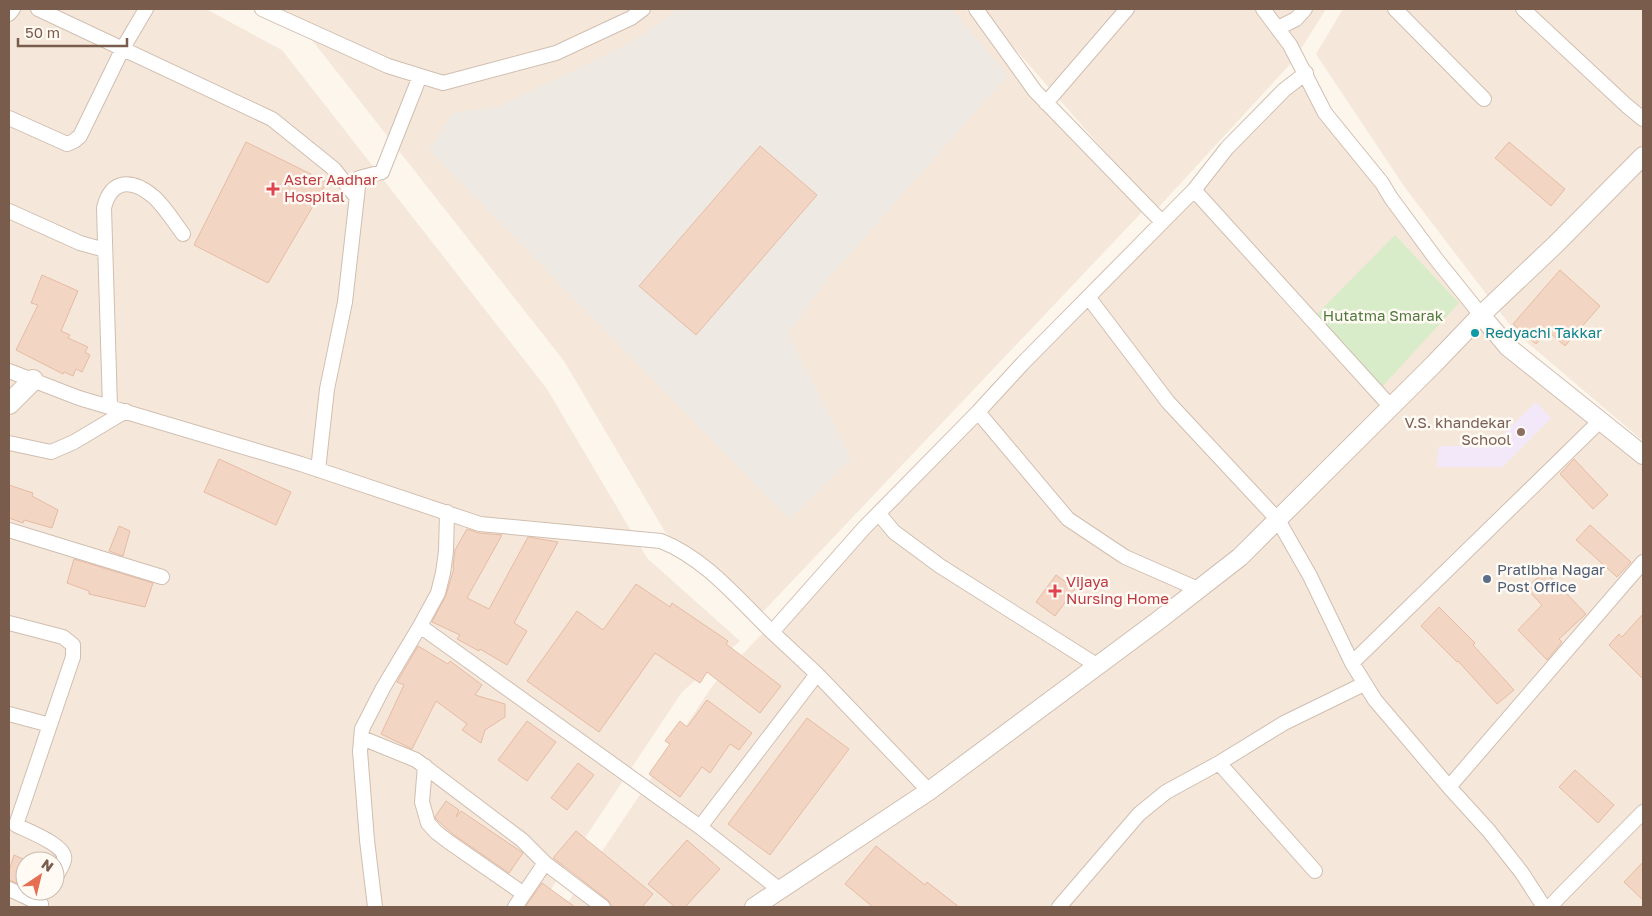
<svg xmlns="http://www.w3.org/2000/svg" width="1652" height="916" viewBox="0 0 1652 916" font-family="'Golos Text',sans-serif">
  <rect width="100%" height="100%" fill="#fdf6ec"/>
  <path fill="#f5e8da" fill-rule="evenodd" d="M9 9H206L282 50 547 389 647 558 740 641 682 692 539 907H9ZM25 861H55V891H25Z
    M267 9H966L1058 124 1143 211 759 616 665 532 564 361 308 35Z
    M980 9H1326L1294 60 1156 210Z
    M1343 9H1643V441L1516 333 1406 189 1316 54Z
    M1303 70 1481 315 1643 456V907H565L713 685Z"/>
  <path fill="#efe9e4" d="M678 9H951L1008 75 826 281 788 334 851 459 789 519 429 150 453 113 501 106 632 42Z"/>
  <path fill="#f3e8fa" d="M1536 402 1551 418 1502 467H1437L1439 446H1491Z"/>
  <path fill="#d8ecc9" d="M1395 235 1459 303 1380 389 1317 314Z"/>
  <path fill="#f3d5c3" stroke="#e6bba3" d="M246 142 327 182 268 283 194 245Z
    M1509 142 1565 189 1551 206 1495 158Z
    M760 146 817 195 696 335 639 286Z
    M1560 270 1600 306 1565 346 1548 331 1536 344 1513 324Z
    M42 275 78 291 61 331 70 335 68 338 88 347 85 352 90 355 82 372 76 369 73 376 64 372 63 374 16 350 38 305 31 303Z
    M219 459 291 492 276 525 204 492Z
    M1574 459 1608 495 1593 509 1560 474Z
    M9 485 33 493 32 496 58 510 52 528 24 520 23 523 9 518Z
    M1590 525 1631 562 1617 577 1576 540Z
    M119 526 130 531 123 556 109 551Z
    M467 529 479 533 502 535 467 598 489 609 528 537 558 542 514 623 527 631 507 665 480 649 479 651 457 639 460 635 432 622 446 595 454 568 453 567 455 550Z
    M74 559 153 583 145 607 89 594V591L67 583Z
    M1545 571 1586 614 1559 639 1562 642 1547 660 1518 630 1542 605 1526 588Z
    M1056 575 1075 589 1055 616 1036 602Z
    M636 584 670 607 672 603 728 641 726 644 781 686 760 713 707 672 700 683 655 653 599 732 527 681 577 611 603 630Z
    M1439 607 1475 643 1473 645 1514 690 1497 704 1458 661 1457 662 1421 626Z
    M1643 614V679L1609 645 1619 634 1622 637Z
    M418 646 448 664 450 661 482 685 475 695 505 704V717L485 730 481 743 462 730 467 724 436 701 412 749 381 734 404 685 397 682Z
    M707 700 752 733 739 750 730 744 710 773 702 767 680 797 649 774 670 744 665 741 680 721 687 727Z
    M807 718 849 749 770 855 728 824Z
    M527 721 556 742 527 781 498 760Z
    M578 763 594 775 567 810 551 798Z
    M1575 770 1614 805 1598 823 1559 787Z
    M446 801 459 810 456 817 461 811 523 853 509 873 454 835 436 819 435 817Z
    M576 831 653 894 642 907H612L608 900 553 858Z
    M687 840 720 869 685 907H675L648 884Z
    M876 846 925 885 927 882 959 907H873L845 884Z
    M14 855 25 860 17 883 9 880V871Z
    M1643 862V900L1624 882Z
    M542 883 575 907H525Z"/>
  <g fill="none" stroke-linecap="round" stroke-linejoin="round">
    <defs>
      <path id="minor" d="M38 9 272 119 334 169 357 198
        M262 9 388 66 443 83 556 53 631 18 643 9
        M976 9 1035 91 1162 222
        M1263 9 1290 45 1325 113 1382 183 1391 198 1436 259 1481 315
        M1395 9 1484 99
        M1523 9 1627 106 1643 119
        M9 14 13 9
        M1278 28 1296 19 1305 9
        M1046 103 1127 9
        M9 118 67 144 74 141 80 136 123 48 146 9
        M1194 190 1391 407
        M9 211 80 243 105 250
        M1089 298 1168 402 1278 520 1310 576 1352 663 1375 700 1449 787 1489 831 1522 873 1544 907
        M9 371 79 398 301 464 480 524 661 541C706 559 738 599 772 632
        M110 407 104 208C111 179 132 178 154 197 165 207 174 222 183 234
        M978 412 1068 519 1125 557 1198 589
        M9 443 51 452 74 442 126 411
        M318 470 327 389 345 302 359 178 382 172 420 76
        M879 514 894 532 940 566 1098 666
        M9 530 162 577
        M9 623 63 637 73 645V657L16 825C28 831 68 846 64 860 63 866 58 872 55 878
        M420 626 700 827 780 890
        M1352 663 1600 421
        M9 714 50 725
        M362 738 416 760 522 840 545 863
        M425 766 422 802 428 823 436 832 449 842 524 894
        M1449 787 1643 562
        M929 791 817 674 772 632 864 528 978 412 1023 363 1194 190 1227 148 1284 90 1306 73
        M700 827 817 674
        M1315 871 1219 763 1284 723 1364 684
        M9 889 41 904
        M375 907 367 840 360 751 362 729 383 688 420 626 438 593 443 573 446 551 447 512
        M515 907 545 863 603 907
        M1059 907 1139 814 1166 792 1219 763
        M1550 907 1559 897 1643 812"/>
      <path id="tertiary" d="M1481 315 1556 244 1643 156
        M754 907 929 791 1159 620 1240 557 1434 364 1481 315 1508 347 1643 455"/>
      <path id="secondary" d="M9 404 33 380"/>
    </defs>
    <use href="#minor" stroke="#d1beb0" stroke-width="16"/>
    <use href="#tertiary" stroke="#d1beb0" stroke-width="20"/>
    <use href="#secondary" stroke="#d6c0b0" stroke-width="22"/>
    <use href="#minor" stroke="#fff" stroke-width="14"/>
    <use href="#tertiary" stroke="#fff" stroke-width="18"/>
    <use href="#secondary" stroke="#fff" stroke-width="20"/>
  </g>
  <g fill="#e0444e" stroke="#fffaf3" stroke-width="2">
    <path d="M270.5 181.5h5v5h5v5h-5v5h-5v-5h-5v-5h5z"/>
    <path d="M1052.5 583.5h5v5h5v5h-5v5h-5v-5h-5v-5h5z"/>
  </g>
  <circle fill="#0f9aa8" stroke="#fffaf3" stroke-width="2" cx="1475" cy="333" r="5"/>
  <circle fill="#8d6e63" stroke="#fffaf3" stroke-width="2" cx="1521" cy="432" r="5"/>
  <circle fill="#5c6f8a" stroke="#fffaf3" stroke-width="2" cx="1487" cy="579" r="5"/>
  <g text-anchor="middle" stroke-width="5" stroke-linejoin="round" paint-order="stroke">
    <g font-size="15" fill="#be3a42" stroke="#fffaf3" text-anchor="start">
      <text x="284" y="185">Aster Aadhar<tspan x="284" dy="17">Hospital</tspan></text>
      <text x="1066" y="587">Vijaya<tspan x="1066" dy="17">Nursing Home</tspan></text>
    </g>
    <g font-size="15" fill="#537a41" stroke="#fffaf3">
      <text x="1383" y="321">Hutatma Smarak</text>
    </g>
    <g font-size="15" fill="#0d838f" stroke="#fffaf3" text-anchor="start">
      <text x="1485" y="338">Redyachi Takkar</text>
    </g>
    <g font-size="15" fill="#785e54" stroke="#fffaf3" text-anchor="end">
      <text x="1511" y="428">V.S. khandekar<tspan x="1511" dy="17">School</tspan></text>
    </g>
    <g font-size="15" fill="#4e5e75" stroke="#fffaf3" text-anchor="start">
      <text x="1497" y="575">Pratibha Nagar<tspan x="1497" dy="17">Post Office</tspan></text>
    </g>
  </g>
  <rect width="1652" height="916" fill="none" stroke="#7a5c4d" stroke-width="20"/>
  <g transform="translate(40 876) rotate(35)"><circle r="24" fill="#fffaf3" stroke="#cabbb1"/>
  <path d="M0-4L9 19L0 12L-9 19Z" fill="#e76f51"/>
  <text y="-8" font-size="14" font-weight="bold" text-anchor="middle" fill="#7a5c4d">N</text>
  </g>
  <path d="M18 38v8h109v-8" fill="none" stroke="#7a5c4d" stroke-width="2.5"/>
  <text x="25" y="38" font-size="15" fill="#7a5c4d" stroke="#fffaf3" stroke-width="4" paint-order="stroke">50 m</text>
</svg>
